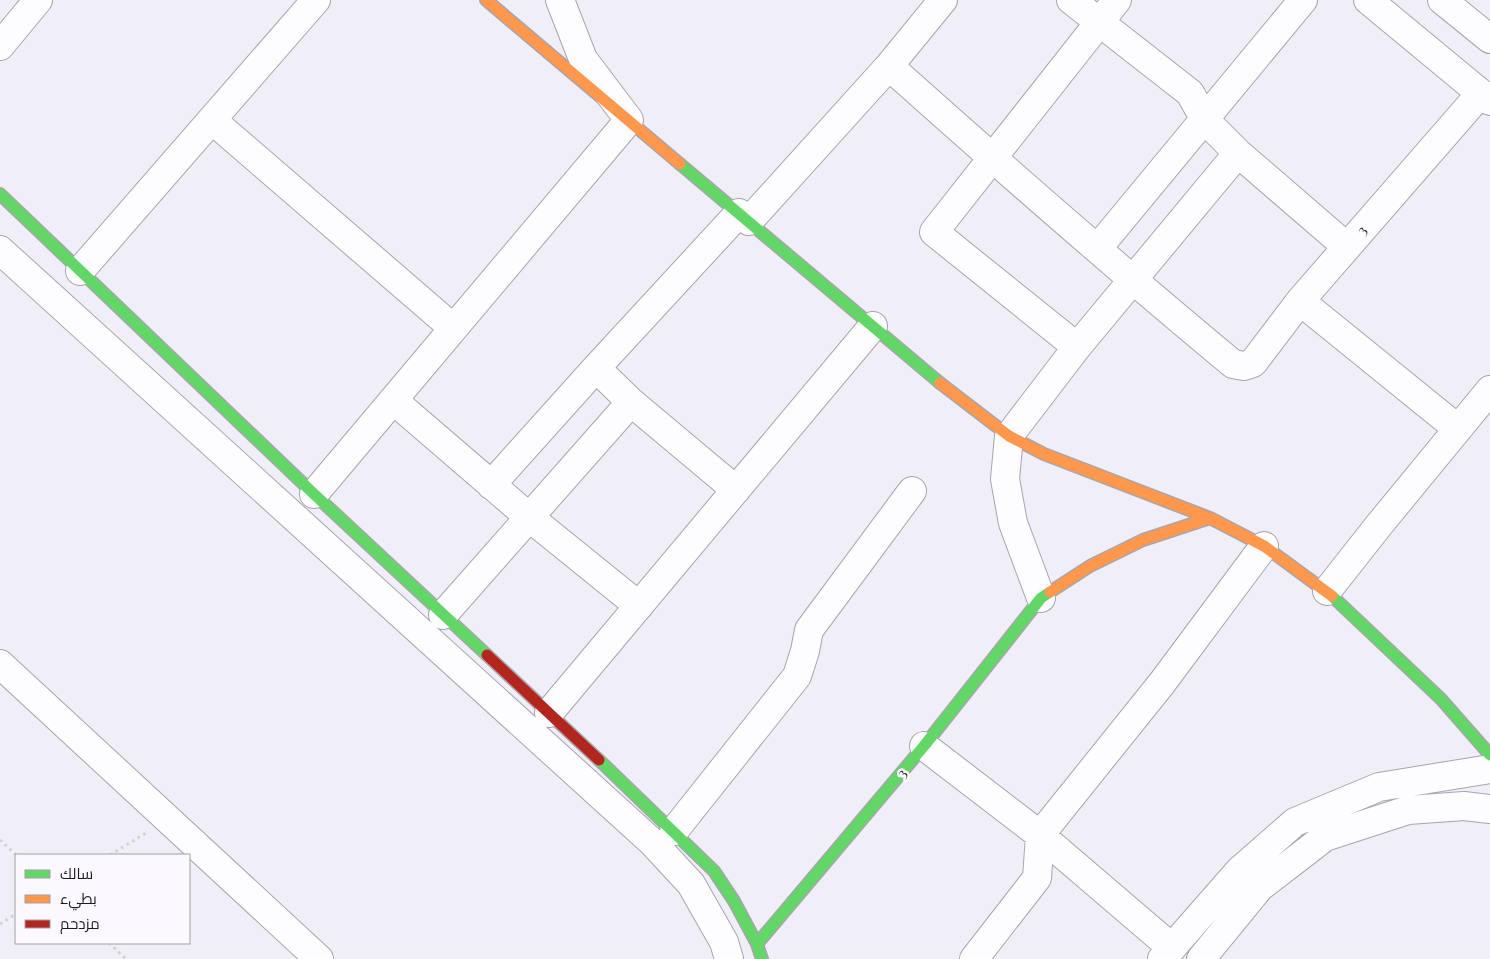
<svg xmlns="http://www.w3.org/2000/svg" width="1490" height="959" viewBox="0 0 1490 959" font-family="'Playfair Display',Cairo,serif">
  <rect width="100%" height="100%" fill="#f0eef7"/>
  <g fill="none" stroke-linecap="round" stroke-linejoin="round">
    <defs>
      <path id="street" d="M1071 0 1190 93 1205 120 1238 153 1347 247
        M1368 0 1490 101
        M1442 0 1490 39
        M0 46 38 0
        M889 66C1002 167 1116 267 1233 364L1244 366 1253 363 1300 301 1481 93
        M212 120 453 328
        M749 221 889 66 943 0
        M1097 249 1303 0
        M0 250 653 843 691 884 724 942 729 959
        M80 271 316 0
        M1300 301 1458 429
        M1077 347 934 232 1117 0
        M596 368 631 402 736 490
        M393 400 529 517 639 606
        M491 485 596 368 739 213
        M314 494 629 120 583 59 560 0
        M1327 591 1379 525 1490 390
        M1041 598 1013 523 1005 479 1009 436 1077 347 1238 153
        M443 615 631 402
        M0 664 319 959
        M549 713 873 326
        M924 746 1040 835 1172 948
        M674 831 797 676 805 651 809 630 912 491
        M974 959 1037 878 1040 835 1162 683 1264 546
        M1162 959 1240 870 1295 822 1379 787 1490 769
        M1201 959 1260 887 1325 837 1408 810 1464 806 1490 809"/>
      <path id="fast" d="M680 164 940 383
        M0 194 314 494 487 655
        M1332 596 1441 699 1490 755
        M599 760 714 871 734 901 757 944 762 959
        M757 944 924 746 1041 598 1050 592"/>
      <path id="slow" d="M486 0 680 164
        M940 383 1009 436 1044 454 1210 518
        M1050 592 1090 566 1143 540 1210 518 1264 546 1332 596"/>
      <path id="jam" d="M487 655 599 760"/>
    </defs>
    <use href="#street" stroke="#a8a5ae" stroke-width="30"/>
    <use href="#fast" stroke="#a8a5ae" stroke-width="14"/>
    <use href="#slow" stroke="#a8a5ae" stroke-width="14"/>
    <use href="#jam" stroke="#a8a5ae" stroke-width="14"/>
    <path stroke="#d2d2d4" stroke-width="3" stroke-dasharray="2.5 4" stroke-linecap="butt" d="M0 840 16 855
      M110 855 146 833
      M0 924 16 914
      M109 943 126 959"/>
    <use href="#street" stroke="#fdfcfe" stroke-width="28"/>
    <use href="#fast" stroke="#63d668" stroke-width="11"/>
    <use href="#slow" stroke="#ff974d" stroke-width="11"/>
    <use href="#jam" stroke="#b3261e" stroke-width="11"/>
  </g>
  <g text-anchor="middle" stroke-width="5" stroke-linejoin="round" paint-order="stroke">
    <g font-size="14" fill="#1c1a23" stroke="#fbf9ff">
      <text transform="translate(1362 230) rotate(-49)" y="5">3</text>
      <text transform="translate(902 773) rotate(-50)" y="5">3</text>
    </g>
  </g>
  <rect x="15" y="854" width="175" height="90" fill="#fbf9ff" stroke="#a2a0a7"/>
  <rect x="25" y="870" width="25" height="8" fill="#63d668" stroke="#a2a0a7"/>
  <text x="60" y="879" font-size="15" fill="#1c1a23">سالك</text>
  <rect x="25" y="895" width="25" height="8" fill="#ff974d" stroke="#a2a0a7"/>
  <text x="60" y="904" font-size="15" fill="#1c1a23">بطيء</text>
  <rect x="25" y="920" width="25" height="8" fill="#b3261e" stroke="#a2a0a7"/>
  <text x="60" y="929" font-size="15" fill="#1c1a23">مزدحم</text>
</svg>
